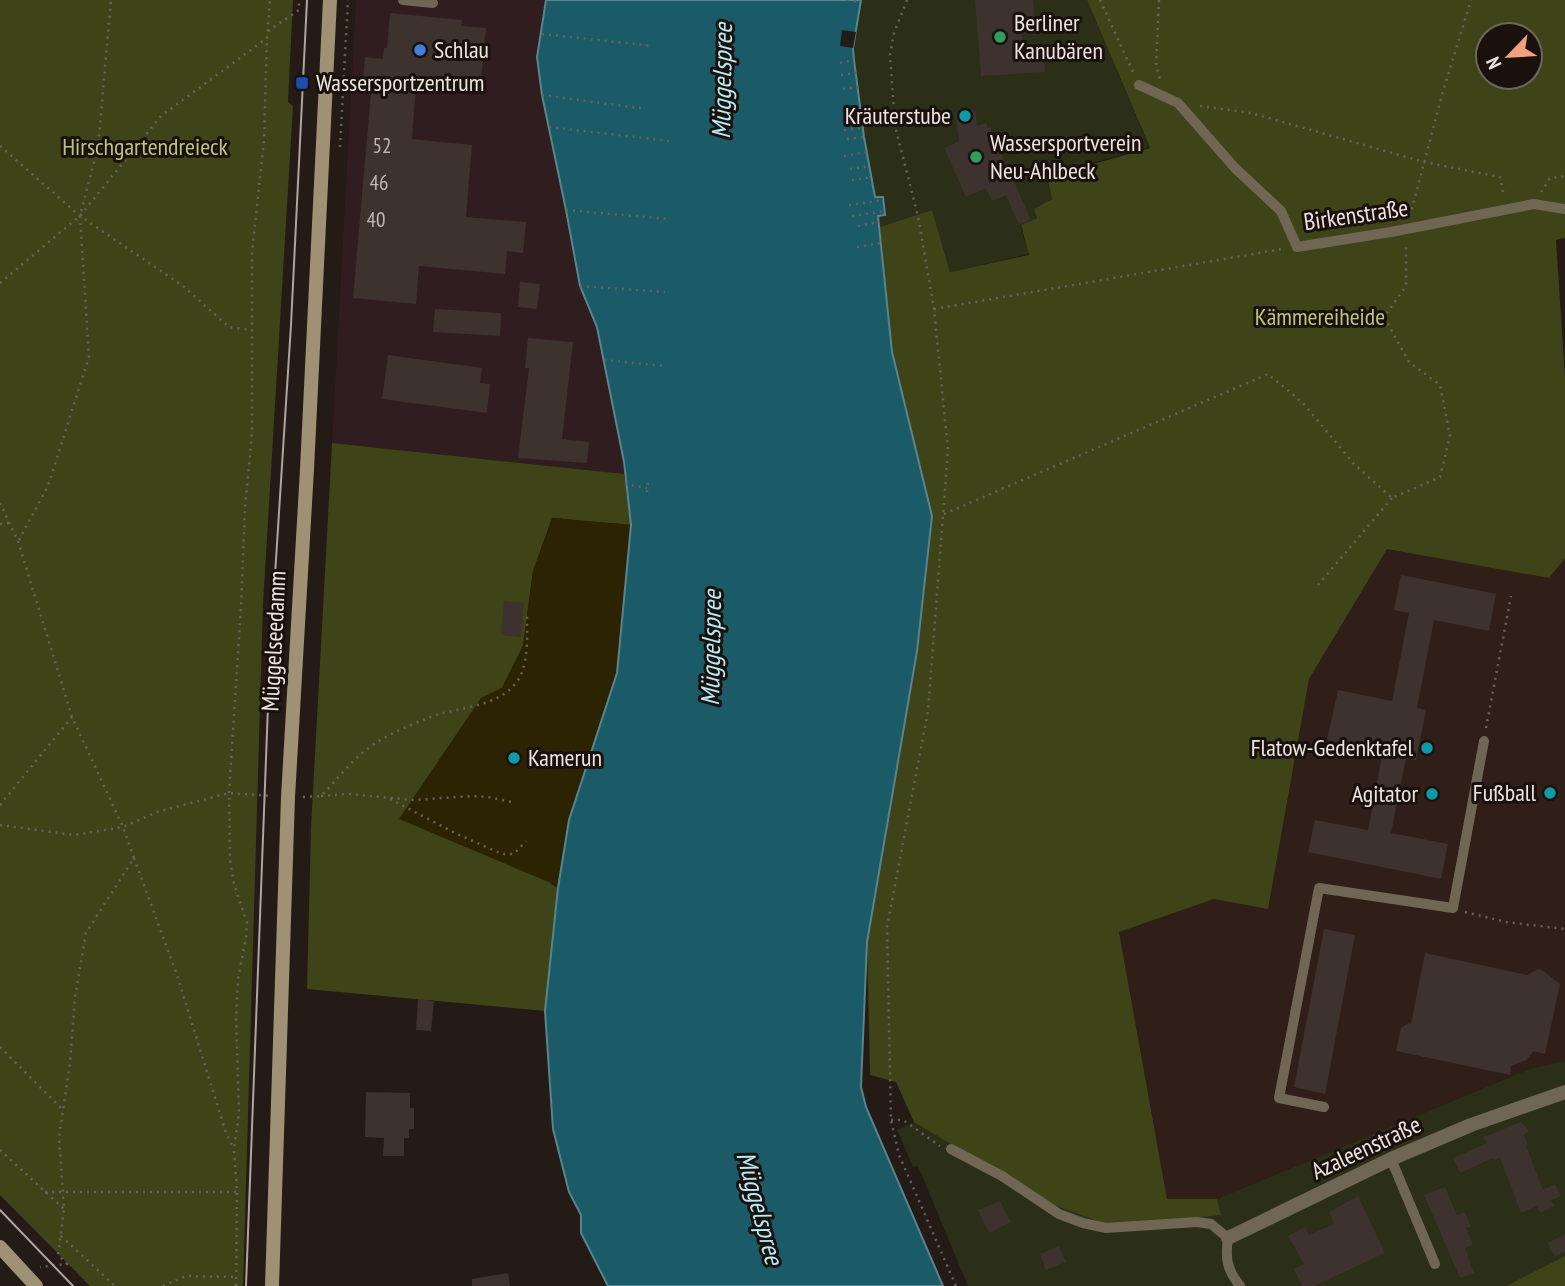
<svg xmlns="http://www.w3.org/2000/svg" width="1565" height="1286" viewBox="0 0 1565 1286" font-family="'PT Sans Narrow',sans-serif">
  <rect width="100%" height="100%" fill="#241a16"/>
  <path fill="#301d1f" d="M356 0H546L537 57 542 95 566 210 580 286 597 327 624 462V474L332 443Z"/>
  <path fill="#301e19" d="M1387 548 1548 578 1565 558V1061L1532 1068 1217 1199H1167L1119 932 1214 899 1268 909 1309 679Z"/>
  <path fill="#2b2f18" d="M861 0H1087L1149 147 1046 176 1052 199 1034 209 1037 218 1020 225 1029 254 950 272 932 210 880 227 878 216 885 215 883 197 875 198 864 137 853 48Z
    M1565 1061V1256L1506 1286H968L918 1166 913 1167 897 1130 914 1122 1048 1202 1220 1215 1217 1199 1532 1068Z"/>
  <path fill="#3e4418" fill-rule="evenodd" d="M0 0H293L288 102 293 106 263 604 243 1286H90L0 1195Z
    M1087 0H1565V238L1556 240 1565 377V558L1549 578 1387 549 1309 679 1268 909 1214 899 1119 932 1167 1199H1217L1221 1215 1111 1226 1049 1203 914 1122 896 1082 870 1075 867 942 917 651 932 517 892 352 880 227 932 210 950 272 1029 255 1021 225 1037 218 1034 209 1052 199 1047 177 1150 148ZM1488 35H1530V77H1488Z
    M332 443 624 474 631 525 552 518 533 571 523 646 502 688 481 698 551 884 558 888 545 1011 307 989 311 828Z
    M1565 1256V1286H1506Z"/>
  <path fill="#2b2302" d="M553 518 631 525 617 673 569 820 558 888 551 883 399 819 481 698 502 688 523 646 533 571Z"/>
  <path fill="#1b5b67" stroke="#5a848c" stroke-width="2" d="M546 0H861L853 48 854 60 864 137 875 197H883L885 215 878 216 892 352 932 516 917 651 867 942 861 1087 866 1107 943 1286H608L581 1233V1215L569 1192 553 1129 545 1011 558 888 569 820 617 673 631 525 624 462 597 327 580 286 566 210 542 95 537 57Z"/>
  <path fill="#241a16" d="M842 30 856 32 853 48 840 46Z"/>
  <path fill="#3d322d" d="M975 0H1033L1035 20 1021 21 1024 54 1044 52 1045 72 981 76Z
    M390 13 462 20 461 26 486 28 480 91 416 85 412 139 472 145 466 217 526 222 523 253 507 251 505 274 419 266 416 304 353 298 372 81 363 80 365 57 383 59 384 48H387Z
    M975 110 977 126 986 123 988 128 990 127 1031 220 1019 225 1006 195 992 201 986 188 966 197 944 148 959 141 955 113Z
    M520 282 540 284 537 309 518 307Z
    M435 309 501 313 500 336 433 332Z
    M528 338 573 342 562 439 589 442 587 463 518 458 529 368H525Z
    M388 355 482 368 480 383 490 384 487 413 382 399Z
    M1401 575 1496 594 1489 631 1434 620 1417 708 1426 710 1416 760 1406 758 1391 833 1448 844 1441 879 1308 852 1315 820 1368 830 1383 751 1327 740 1338 690 1392 701 1409 613 1394 610Z
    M504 601 524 603 521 637 501 635Z
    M1324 929 1355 935 1325 1094 1294 1087Z
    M1425 953 1527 975 1538 969 1542 970 1560 984 1545 1054 1534 1051 1526 1060 1511 1066 1510 1075 1396 1051 1401 1028 1408 1023 1411 1024Z
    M418 999 434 1001 431 1031 416 1030Z
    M366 1092 410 1093V1108H414V1129H409V1138H404V1156H383L384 1138 365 1137Z
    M1521 1122 1529 1130 1524 1135 1528 1145 1526 1146 1543 1190 1555 1184 1561 1196 1551 1200 1554 1206 1540 1213 1537 1206 1521 1213 1500 1158 1494 1160 1493 1158 1460 1173 1453 1158 1487 1143 1484 1137Z
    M1445 1187 1457 1215 1465 1212 1471 1227 1466 1228 1473 1245 1465 1248 1474 1273 1460 1278 1424 1195Z
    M1358 1196 1385 1253 1314 1286H1302L1294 1269 1304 1264 1288 1236 1305 1227 1309 1235 1334 1224 1329 1212Z
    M1000 1201 1011 1222 989 1233 978 1210Z
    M1565 1234V1252L1555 1257 1548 1243Z
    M1059 1246 1066 1262 1046 1270 1040 1254Z
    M508 1273 510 1286H472V1279Z"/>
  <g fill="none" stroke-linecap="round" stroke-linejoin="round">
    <path stroke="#6a615d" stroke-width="2.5" stroke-dasharray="2 5" stroke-linecap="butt" d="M847 0 860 2
      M907 0 894 33 890 55 895 126 918 216 934 309 948 450 928 711 887 927 891 1120 899 1155 956 1286
      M1100 0 1133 72
      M1159 0 1156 65 1160 80
      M268 31 299 10V0
      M542 34 653 46
      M840 63 854 60
      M841 75 856 73
      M843 89 858 87
      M542 95 646 109
      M1200 106 1251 113 1424 162 1500 177 1504 196
      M845 116 862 114
      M549 127 669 141
      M844 130 863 128
      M847 139 864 137
      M0 146 80 216 183 286 229 327 251 330
      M340 147 348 0
      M844 156 867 152
      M850 169 870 166
      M852 180 872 177
      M1541 192 1550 178 1565 176
      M849 205 883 200
      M566 210 669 219
      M852 216 885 211
      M1410 216 1442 95 1471 0
      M858 226 879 222
      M857 247 881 243
      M0 283 80 216 161 116 267 38
      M580 286 665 292
      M934 309 1282 249
      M604 360 665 366
      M625 484 647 488
      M647 492 648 482
      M0 503 18 541 72 717 123 827 134 858 86 933 75 997 70 1063 59 1137 64 1209 58 1255 67 1264 40 1267
      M944 514 1268 374 1303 403 1354 464 1392 498 1440 477 1450 436 1440 385 1409 362 1384 317 1406 286V243
      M0 524 9 523
      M19 540 48 486 89 357 80 216 98 147 111 0
      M1318 585 1392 498
      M1486 728 1511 596
      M321 796 349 794 413 800 473 796 488 797 511 802
      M303 797 321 796C336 781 349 763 366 750 384 736 407 726 428 718 457 706 495 709 516 683 529 667 527 635 527 616
      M390 799 457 834 502 854H514L526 841
      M0 805 72 717
      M0 825 74 835 123 827 157 812 229 793 272 796
      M134 858 177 975 226 1133 234 1149
      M1465 912 1506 922 1565 929
      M0 1047 62 1109
      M891 1120H903L940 1146
      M0 1150 64 1209
      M45 1192H237
      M61 1236 115 1286
      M163 1286 186 1276 236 1277
      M236 1286 237 1192 234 1149 239 1113 236 1017 238 979 246 937 247 923 234 884 230 860 229 793 241 607 245 507 252 434V253L264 140 267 38 270 0"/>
    <path stroke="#6f6654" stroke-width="10" d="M403 0 433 3
      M1139 85 1178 103 1235 168 1281 211 1297 247 1391 232 1534 204 1565 209
      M1324 1107 1279 1098 1319 888 1453 908 1484 741
      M951 1149 1002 1176 1059 1214 1083 1223 1106 1228 1197 1222 1211 1224 1228 1238C1225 1258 1227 1270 1240 1286
      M1391 1159 1435 1264"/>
    <path stroke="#6f6654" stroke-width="14" d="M1228 1238 1391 1159 1471 1125 1565 1092"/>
    <path stroke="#9f9174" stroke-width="14" d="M0 1247 36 1286
      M272 1286 288 797 307 469 330 0"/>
    <path stroke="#ada5a1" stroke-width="2" d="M0 1210 73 1286
      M246 1286 270 653 291 325 307 0"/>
  </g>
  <g fill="#2e9e5b" stroke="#1a110d" stroke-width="2.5">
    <circle cx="1000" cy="37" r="7"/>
    <circle cx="976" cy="157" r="7"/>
  </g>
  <circle fill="#3f7fe0" stroke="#1a110d" stroke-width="2.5" cx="420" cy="50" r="7"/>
  <rect fill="#1a4fb4" stroke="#1a110d" stroke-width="2.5" x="295" y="76" width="14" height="14" rx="3.5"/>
  <g fill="#0f9aa8" stroke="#1a110d" stroke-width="2.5">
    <circle cx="965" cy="116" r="7"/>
    <circle cx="1427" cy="748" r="7"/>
    <circle cx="514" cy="758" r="7"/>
    <circle cx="1550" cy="793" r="7"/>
    <circle cx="1432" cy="794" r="7"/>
  </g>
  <g text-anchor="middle" stroke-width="6" stroke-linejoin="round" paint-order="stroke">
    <g font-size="21" fill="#c1b8b5">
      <text x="382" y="153">52</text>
      <text x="379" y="190">46</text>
      <text x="376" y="227">40</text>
    </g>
    <g font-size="24" fill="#ede5e2" stroke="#1a110d" text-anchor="start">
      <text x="1014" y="31">Berliner<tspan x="1014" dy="28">Kanubären</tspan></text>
      <text x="434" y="58">Schlau</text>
      <text x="316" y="91">Wassersportzentrum</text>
      <text x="951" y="124" text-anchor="end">Kräuterstube</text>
      <text x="990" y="151">Wassersportverein<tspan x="990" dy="28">Neu-Ahlbeck</tspan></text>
      <text x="1413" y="756" text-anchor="end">Flatow-Gedenktafel</text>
      <text x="528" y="766">Kamerun</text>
      <text x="1536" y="801" text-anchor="end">Fußball</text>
      <text x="1418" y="802" text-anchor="end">Agitator</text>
    </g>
    <g font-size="24" fill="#bac77f" stroke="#1a110d">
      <text x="145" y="155">Hirschgartendreieck</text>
      <text x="1320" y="325">Kämmereiheide</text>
    </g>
    <g font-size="24" fill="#ede5e2" stroke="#1a110d">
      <text transform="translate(1356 215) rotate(-8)" y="8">Birkenstraße</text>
      <text transform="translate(274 641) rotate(-87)" y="8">Müggelseedamm</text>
      <text transform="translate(1366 1148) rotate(-25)" y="8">Azaleenstraße</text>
    </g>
    <g font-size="26" font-style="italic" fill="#b6ecf8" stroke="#1a110d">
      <text transform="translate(722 81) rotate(-89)" y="9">Müggelspree</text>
      <text transform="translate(711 648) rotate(-89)" y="9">Müggelspree</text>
      <text transform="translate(760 1208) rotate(75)" y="9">Müggelspree</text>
    </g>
  </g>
  <g transform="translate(1509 56) rotate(245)"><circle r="33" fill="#1a110d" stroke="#6e6662" stroke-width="2"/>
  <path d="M0-5L12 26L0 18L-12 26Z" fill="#f2a17e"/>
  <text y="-10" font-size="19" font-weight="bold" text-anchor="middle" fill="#ede5e2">N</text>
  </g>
</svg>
